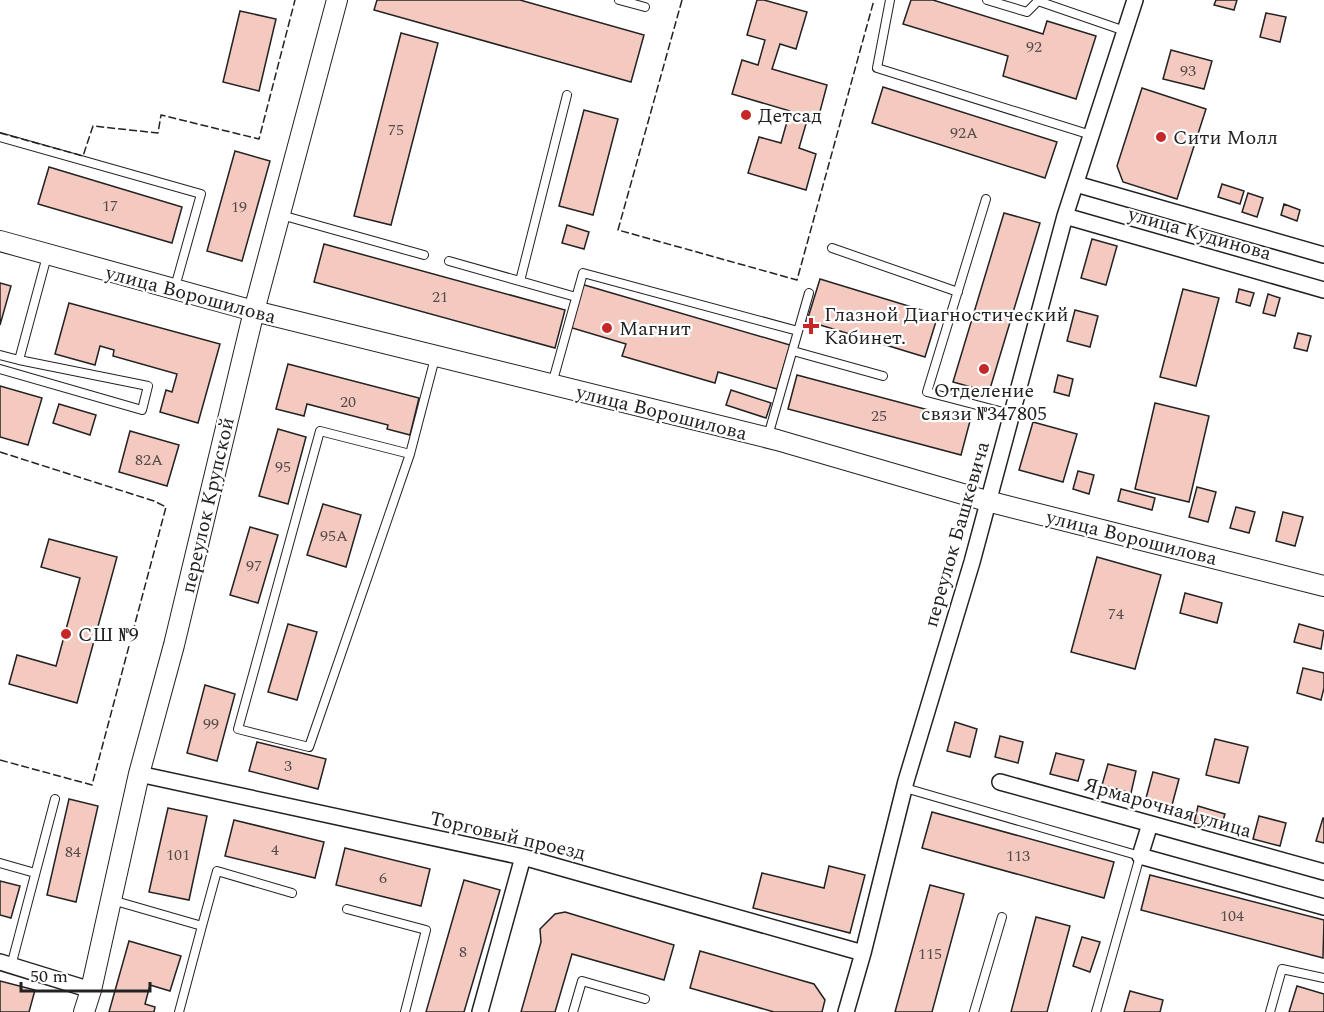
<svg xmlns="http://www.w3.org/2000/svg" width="1324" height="1012" viewBox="0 0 1324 1012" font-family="Spectral,serif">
  <rect width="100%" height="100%" fill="#fff"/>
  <path fill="#f3c9c0" stroke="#222" stroke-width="1.5" d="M377 0H520L644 35 631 82 374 10Z
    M757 0H764L807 12 796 49 780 44 772 69 827 85 818 119 808 117 799 148 816 154 806 190 748 173 759 137 781 143 790 111 732 94 742 60 758 65 765 40 747 35Z
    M911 0H933L1043 34 1047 21 1096 36 1076 99 1003 76 1008 56 903 24Z
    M1216 0H1237L1234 10 1214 5Z
    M240 11 276 19 259 91 223 82Z
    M1266 13 1286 17 1280 42 1260 37Z
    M401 33 438 43 391 225 354 216Z
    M1171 50 1212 61 1204 89 1163 79Z
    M883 87 1057 142 1045 178 872 123Z
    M1142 88 1206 109 1177 199 1123 182 1117 166Z
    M584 110 618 119 593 215 559 206Z
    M235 151 270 161 242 261 207 251Z
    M49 167 182 207 172 243 38 204Z
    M1222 184 1244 191 1240 204 1218 197Z
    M1248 193 1263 198 1257 217 1242 212Z
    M1284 204 1300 210 1297 221 1281 215Z
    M1004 213 1040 223 989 392 953 382Z
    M567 225 589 232 584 249 562 243Z
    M1092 239 1117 246 1106 285 1081 278Z
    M324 244 565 310 555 348 314 282Z
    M820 279 938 315 925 357 807 321Z
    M0 283 11 286 0 325Z
    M581 284 790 345 777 389 718 372 715 383 622 356 626 344 569 327Z
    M1183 289 1219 298 1196 386 1160 377Z
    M1239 289 1254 293 1250 306 1236 302Z
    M1268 294 1280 298 1275 316 1263 313Z
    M69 303 220 344 198 423 160 412 166 390 172 392 177 374 113 356 114 350 100 346 95 365 55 354Z
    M1075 310 1098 316 1090 347 1067 341Z
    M1298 333 1311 336 1307 351 1294 348Z
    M288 364 419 398 410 435 387 429 388 425 307 404 304 416 276 409Z
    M797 375 970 421 961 455 788 409Z
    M1058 375 1073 379 1069 396 1054 392Z
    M0 386 42 398 28 445 0 437Z
    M731 390 771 403 766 418 726 405Z
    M1155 403 1209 416 1189 502 1135 489Z
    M59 404 96 415 90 435 53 423Z
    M1033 422 1077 434 1063 482 1019 470Z
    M278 429 306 437 288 504 259 496Z
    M130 431 179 445 167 486 119 472Z
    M1078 471 1094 475 1089 494 1073 489Z
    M1197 487 1216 492 1208 522 1189 517Z
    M1121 489 1155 498 1152 510 1118 501Z
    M323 504 361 515 346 567 307 555Z
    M1236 507 1255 512 1249 533 1230 528Z
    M1283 512 1303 517 1295 546 1276 541Z
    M250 527 278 535 258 603 230 595Z
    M49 539 117 557 77 703 9 684 17 655 56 666 80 578 41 567Z
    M1097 557 1161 575 1135 669 1071 652Z
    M1185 593 1222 603 1217 623 1180 613Z
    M288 624 317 632 297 700 268 692Z
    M1299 624 1324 631 1321 649 1294 642Z
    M1303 668 1324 673V688L1321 700 1297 693Z
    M205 685 235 694 217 761 187 753Z
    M955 722 977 729 970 757 947 751Z
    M1000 736 1023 742 1018 763 995 757Z
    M1215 739 1248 747 1239 783 1206 775Z
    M257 742 326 759 318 789 249 771Z
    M1056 753 1084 760 1078 781 1050 774Z
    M1108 764 1136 771 1131 793 1102 785Z
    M1153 772 1179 779 1172 805 1146 798Z
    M69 799 98 806 76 902 47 895Z
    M1198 806 1225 814 1220 830 1194 823Z
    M168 808 207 816 189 900 149 892Z
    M932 812 1114 862 1104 898 922 848Z
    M1259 816 1286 823 1280 846 1253 839Z
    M1323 818H1324V843L1316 841Z
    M234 820 324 842 315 878 225 856Z
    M345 848 430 869 421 906 336 885Z
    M829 866 865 875 850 933 753 908 762 873 824 888Z
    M1150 875 1324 920 1323 958 1141 910Z
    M464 880 500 890 464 1012H426Z
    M0 881 20 886 11 918 0 915Z
    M930 885 964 894 932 1012H895Z
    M565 912 674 945 664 980 572 954 555 1012H521L541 942 540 929 555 914Z
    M1036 917 1070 926 1047 1012H1011Z
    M1082 937 1100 942 1090 972 1073 966Z
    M129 941 181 956 170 991 150 985 145 1004 155 1007 154 1012H109Z
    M700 951 814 984 825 1000 822 1012H774L690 988Z
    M0 981 35 990 29 1012H0Z
    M1297 986 1324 994V1012H1289Z
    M1130 991 1163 1000 1160 1012H1124Z"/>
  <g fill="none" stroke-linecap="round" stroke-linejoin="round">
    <defs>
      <path id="service" d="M619 0 645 7
        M890 0 877 68 1091 135
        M987 0 1027 12 1038 1 1125 31
        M0 137 201 194 175 287
        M986 199 927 392 1011 414
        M281 215 424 255
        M832 248 958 292
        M449 261 576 297
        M520 281 567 95
        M793 351 883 376
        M0 355 19 360 47 256
        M0 369 142 410 148 386 19 360
        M552 384 583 273 798 331
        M768 436 809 293
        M410 454 309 747 238 729 320 431 410 454 435 358
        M905 788 1140 856 1096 1012
        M0 863 35 873
        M112 900 202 926 179 1012
        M347 909 426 930 405 1012
        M202 926 217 871 292 893
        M11 966 55 799
        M573 1012 582 981 645 999
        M974 1012 1002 917
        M1270 1012 1282 969 1324 978"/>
      <path id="minor" d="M1076 184 1324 255
        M1065 216 1324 290
        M139 774 523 857 863 953
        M1000 782 1324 872
        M1150 824 1140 856 1324 907
        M0 962 91 990
        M480 1012 523 857
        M846 1012 863 953 906 781 972 562 1065 216 1135 0"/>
      <path id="tertiary" d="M0 241 254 311 777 440 987 501 1324 586
        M84 1012 91 990 139 774 174 645 254 311 337 0"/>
    </defs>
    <use href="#service" stroke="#222" stroke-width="10"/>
    <use href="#minor" stroke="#222" stroke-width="18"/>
    <use href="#tertiary" stroke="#222" stroke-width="22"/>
    <use href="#service" stroke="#fff" stroke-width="8"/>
    <use href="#minor" stroke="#fff" stroke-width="15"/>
    <use href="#tertiary" stroke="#fff" stroke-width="20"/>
    <path stroke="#222" stroke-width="1.5" stroke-dasharray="8 3" stroke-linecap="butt" d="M682 0 618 230 797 280 874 0
      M0 133 83 156 93 126 158 133 161 115 259 139 295 0
      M0 452 154 501 166 507 92 785 0 760"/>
  </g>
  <g fill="#c62828" stroke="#fff" stroke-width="2">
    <circle cx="746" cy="115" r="6"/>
    <circle cx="1161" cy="137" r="6"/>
    <path d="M808 317h6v6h6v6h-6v6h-6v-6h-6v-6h6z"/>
    <circle cx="607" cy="328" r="6"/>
    <circle cx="984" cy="369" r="6"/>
    <circle cx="66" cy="634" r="6"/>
  </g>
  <g text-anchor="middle" stroke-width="4.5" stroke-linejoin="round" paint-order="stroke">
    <g font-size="16" fill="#564c4a">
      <text x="1034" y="52">92</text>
      <text x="1188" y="76">93</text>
      <text x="396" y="135">75</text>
      <text x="964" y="138">92А</text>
      <text x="110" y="211">17</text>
      <text x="239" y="212">19</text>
      <text x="440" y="302">21</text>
      <text x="348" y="407">20</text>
      <text x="879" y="421">25</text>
      <text x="149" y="465">82А</text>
      <text x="283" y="472">95</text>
      <text x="334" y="541">95А</text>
      <text x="254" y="571">97</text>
      <text x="1116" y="619">74</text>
      <text x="211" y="729">99</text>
      <text x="288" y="771">3</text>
      <text x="275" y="855">4</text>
      <text x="73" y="857">84</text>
      <text x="178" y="860">101</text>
      <text x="1018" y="861">113</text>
      <text x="383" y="883">6</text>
      <text x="1232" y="921">104</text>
      <text x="463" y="957">8</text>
      <text x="930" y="959">115</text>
    </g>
    <g font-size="20" fill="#222" stroke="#fff" text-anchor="start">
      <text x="758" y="122">Детсад</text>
      <text x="1173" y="144">Сити Молл</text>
      <text x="824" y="321">Глазной Диагностический<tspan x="824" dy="23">Кабинет.</tspan></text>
      <text x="619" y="335">Магнит</text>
      <text x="984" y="397" text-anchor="middle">Отделение<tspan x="984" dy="23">связи №347805</tspan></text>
      <text x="78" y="641">СШ №9</text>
    </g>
    <g font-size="20" fill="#222" stroke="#fff">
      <text transform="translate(1200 233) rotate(16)" y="7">улица Кудинова</text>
      <text transform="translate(191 294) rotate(15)" y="7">улица Ворошилова</text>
      <text transform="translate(662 412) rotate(14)" y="7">улица Ворошилова</text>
      <text transform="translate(207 505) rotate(-77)" y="7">переулок Крупской</text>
      <text transform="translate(956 534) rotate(-74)" y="7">переулок Башкевича</text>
      <text transform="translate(1132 537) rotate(14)" y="7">улица Ворошилова</text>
      <text transform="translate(1168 807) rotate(16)" y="7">Ярмарочная улица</text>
      <text transform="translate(508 835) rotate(13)" y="7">Торговый проезд</text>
    </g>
  </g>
  <path d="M21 982v9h129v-9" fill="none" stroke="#222222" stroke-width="3"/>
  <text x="30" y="982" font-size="18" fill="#222222" stroke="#ffffff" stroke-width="4.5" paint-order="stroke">50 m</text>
</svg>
